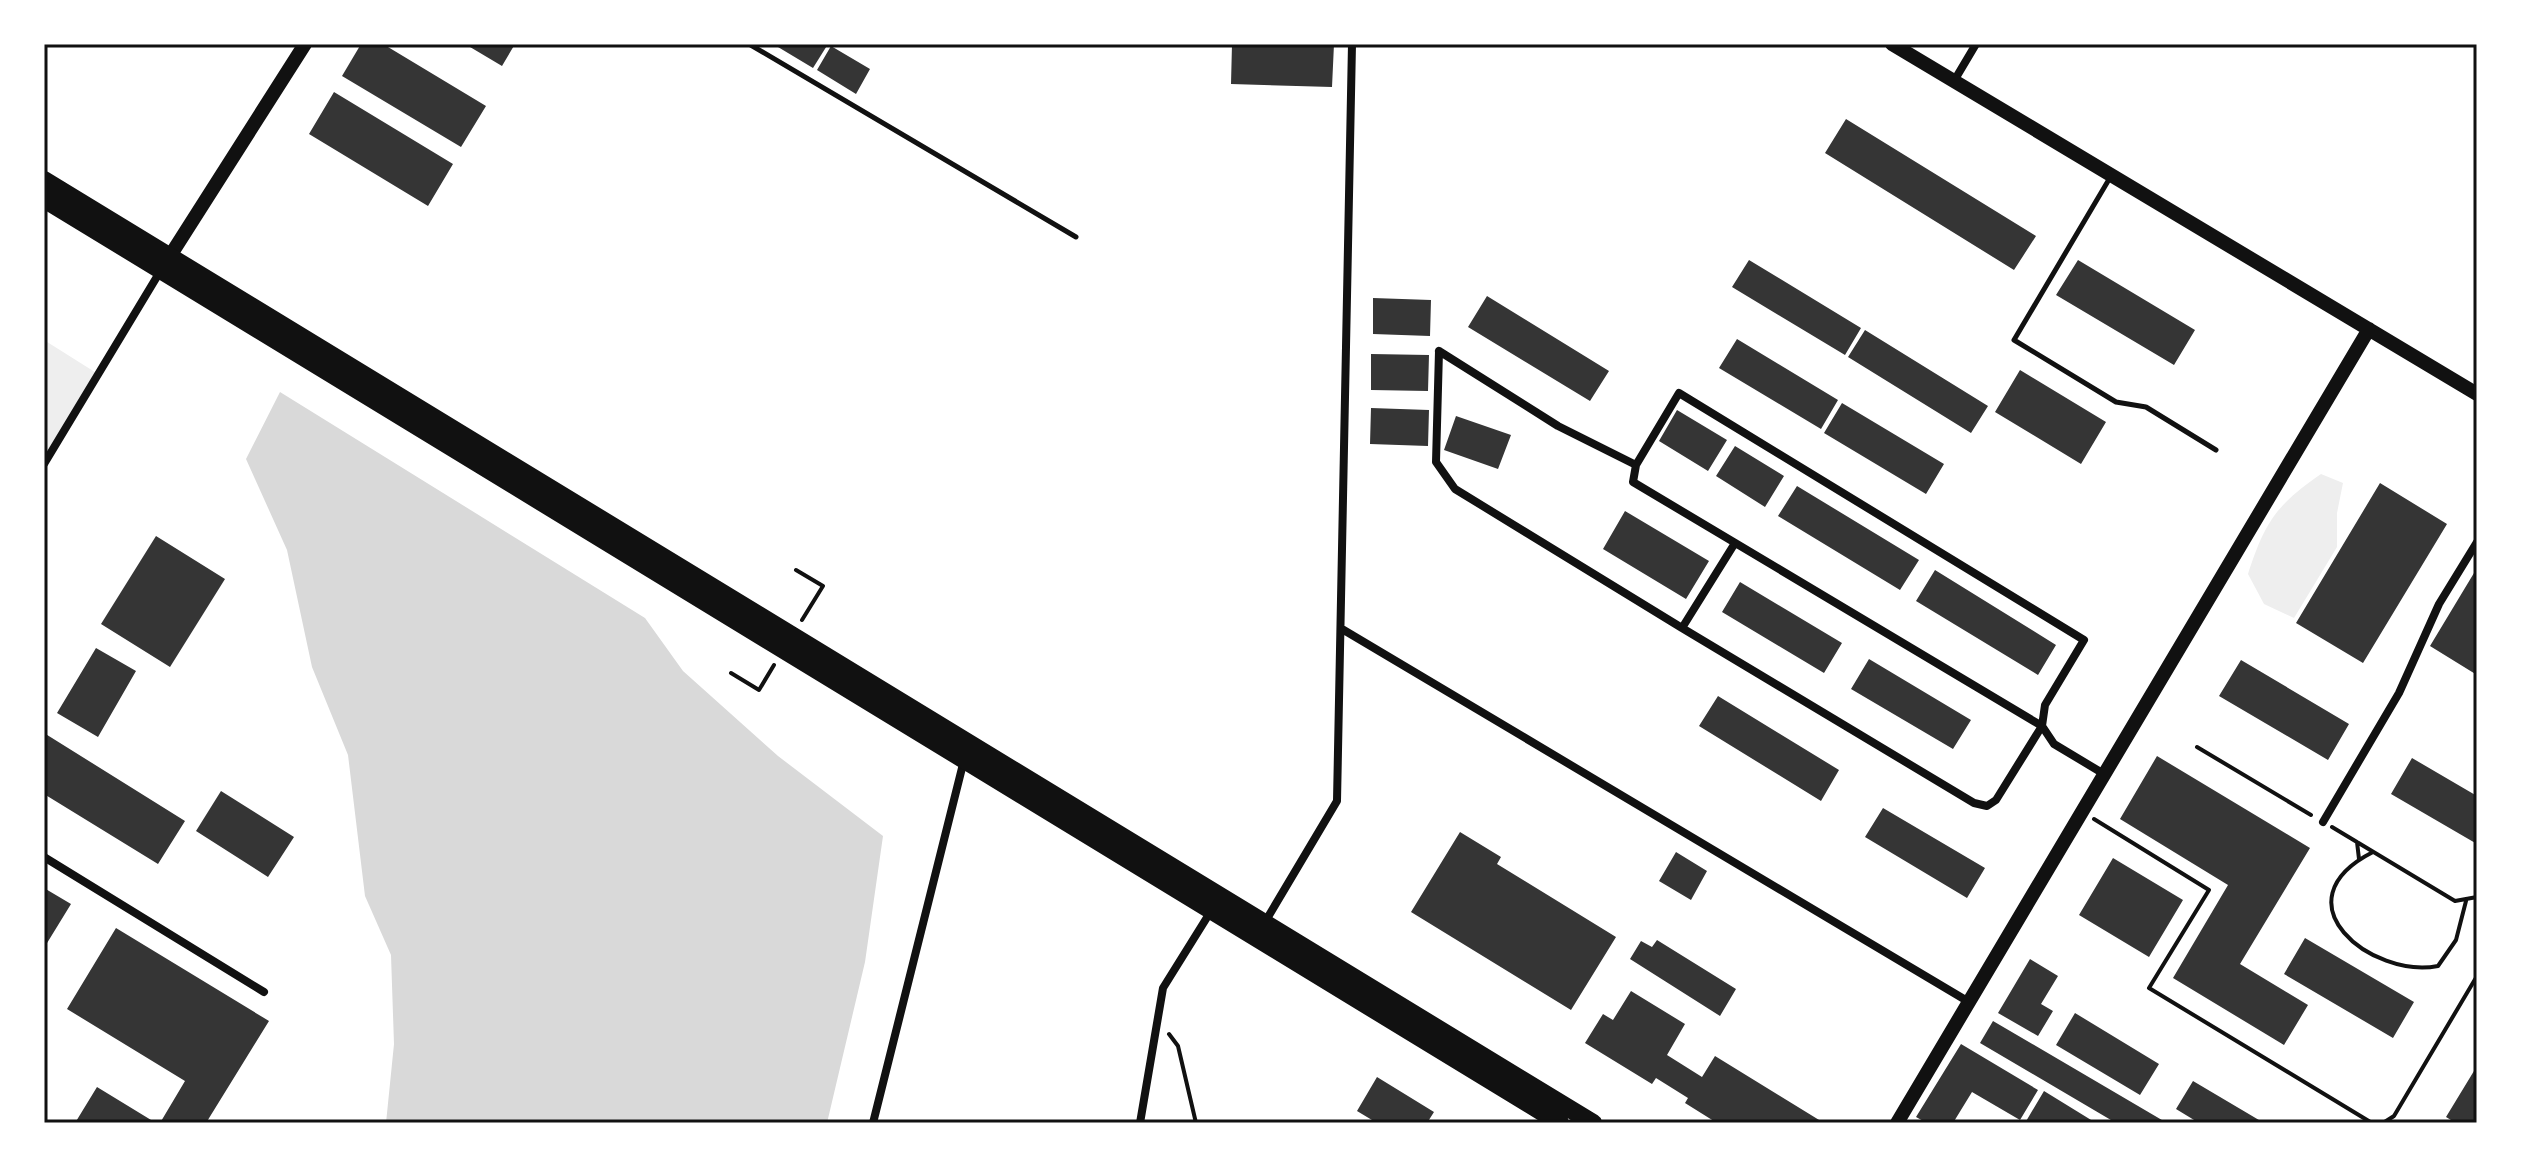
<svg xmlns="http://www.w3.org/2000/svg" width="2521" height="1167" viewBox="0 0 2521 1167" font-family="'PT Sans Narrow',sans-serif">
  <rect width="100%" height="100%" fill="#fff"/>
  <path fill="#eee" d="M44 340 98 374 44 464Z
    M2321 474 2343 483 2337 513V547L2294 618 2264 604 2248 574C2265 522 2276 505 2321 474Z"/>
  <path fill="#d9d9d9" d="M280 392 645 618 683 671 778 756 883 836 865 962 827 1123H386L394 1044 391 955 365 896 348 755 312 667 287 550 246 459Z"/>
  <path fill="#353535" d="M361 44H383L486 106 461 147 342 76Z
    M465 44H515L502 66Z
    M773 44H828L813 68Z
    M1232 44H1334L1332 87 1231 84Z
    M831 46 870 69 856 94 817 70Z
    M334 92 453 164 428 206 309 134Z
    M1846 119 2036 236 2014 270 1825 153Z
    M1749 260 1861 328 1845 355 1732 287Z
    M2078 260 2195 330 2174 365 2056 295Z
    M1487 296 1609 371 1590 401 1468 327Z
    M1373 298 1431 300 1430 336 1373 334Z
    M1865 330 1988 406 1971 433 1848 357Z
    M1737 339 1838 400 1821 429 1719 368Z
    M1371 354 1429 355 1428 391 1371 390Z
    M2020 370 2106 422 2081 464 1995 412Z
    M1842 403 1944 464 1926 494 1824 433Z
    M1371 408 1429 410 1428 446 1370 444Z
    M1677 410 1727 440 1708 471 1659 441Z
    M1456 416 1511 435 1498 469 1444 450Z
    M1735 446 1784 476 1765 507 1716 476Z
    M2380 483 2447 524 2363 663 2296 623Z
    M1797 486 1919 560 1900 590 1778 516Z
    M1625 511 1709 561 1686 599 1603 549Z
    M156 536 225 579 170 667 101 624Z
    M2477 568V675L2430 646Z
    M1935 570 2056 645 2038 675 1916 601Z
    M1740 582 1842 643 1824 673 1722 612Z
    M96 648 136 671 98 737 57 713Z
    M1869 659 1971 720 1953 749 1851 689Z
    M2241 660 2349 724 2328 760 2219 696Z
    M1718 696 1839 770 1821 801 1699 726Z
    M44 733 185 821 158 864 44 794Z
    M2157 756 2310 848 2240 964 2308 1005 2284 1045 2173 978 2228 885 2120 819Z
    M2412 758 2477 796V844L2391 794Z
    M221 791 294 837 268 877 196 831Z
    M1883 808 1985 868 1967 898 1865 837Z
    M1460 832 1501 857 1497 864 1616 937 1571 1010 1411 912Z
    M1676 852 1707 871 1691 900 1659 881Z
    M2113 858 2183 900 2149 957 2079 915Z
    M44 888 71 904 44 948Z
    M116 928 269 1021 206 1123H160L185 1081 67 1009Z
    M2305 938 2414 1002 2393 1038 2284 974Z
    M1657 940 1736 989 1720 1016 1630 959 1641 941 1652 947Z
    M2030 959 2058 976 2041 1004 2053 1011 2038 1036 1998 1013Z
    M1631 991 1685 1024 1667 1055 1702 1077 1715 1056 1824 1123H1717L1685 1103 1688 1098 1656 1078 1652 1084 1585 1043 1603 1014 1613 1020Z
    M2075 1013 2159 1064 2140 1095 2056 1045Z
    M1993 1021 2167 1123H2116L1980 1043Z
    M1961 1044 2038 1090 2020 1120 1972 1092 1953 1123H1927L1916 1117Z
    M2477 1066V1123H2456L2446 1117Z
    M1377 1077 1434 1112 1427 1123H1377L1357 1111Z
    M2193 1081 2264 1123H2199L2176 1109Z
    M97 1087 156 1123H75Z
    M2044 1091 2096 1123H2025Z"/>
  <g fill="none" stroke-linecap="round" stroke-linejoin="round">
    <path stroke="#111" stroke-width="4" d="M796 570 823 586 802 620
      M731 673 759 690 774 665
      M2197 747 2311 815
      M2094 819 2209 890 2149 988 2372 1123
      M2332 827 2455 901 2477 897
      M2357 842 2359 859
      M2373 852C2275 902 2372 979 2438 966L2456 940 2466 901
      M1169 1034 1178 1046 1196 1123
      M2383 1123 2394 1116 2477 976"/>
    <path stroke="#111" stroke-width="5" d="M749 44 1076 237
      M2111 176 2014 340 2116 402 2146 407 2216 450"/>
    <path stroke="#111" stroke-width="8" d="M1954 81 1976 44
      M1439 351 1436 462 1455 489 1682 628
      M1439 351 1558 426 1636 465
      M44 464 161 270
      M1735 543 1682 628 1974 803 1987 806 1996 800 2042 726 1633 482 1636 465 1679 393 2084 640 2045 705 2042 726 2054 744 2104 774
      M1342 629 1969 1002
      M2323 822 2399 693 2439 604 2477 542
      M44 857 264 992
      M1265 922 1337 801 1352 44
      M873 1123 964 760
      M1140 1123 1163 988 1211 911"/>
    <path stroke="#111" stroke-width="14" d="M1892 44 2477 394
      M170 256 305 44
      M1897 1123 2369 329"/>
    <path stroke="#111" stroke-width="18" d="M44 180 1593 1123
      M44 199 1560 1123"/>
  </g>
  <rect width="2521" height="1167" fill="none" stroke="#ffffff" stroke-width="92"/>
  <rect x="46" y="46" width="2429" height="1075" fill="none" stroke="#111" stroke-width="3"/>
</svg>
